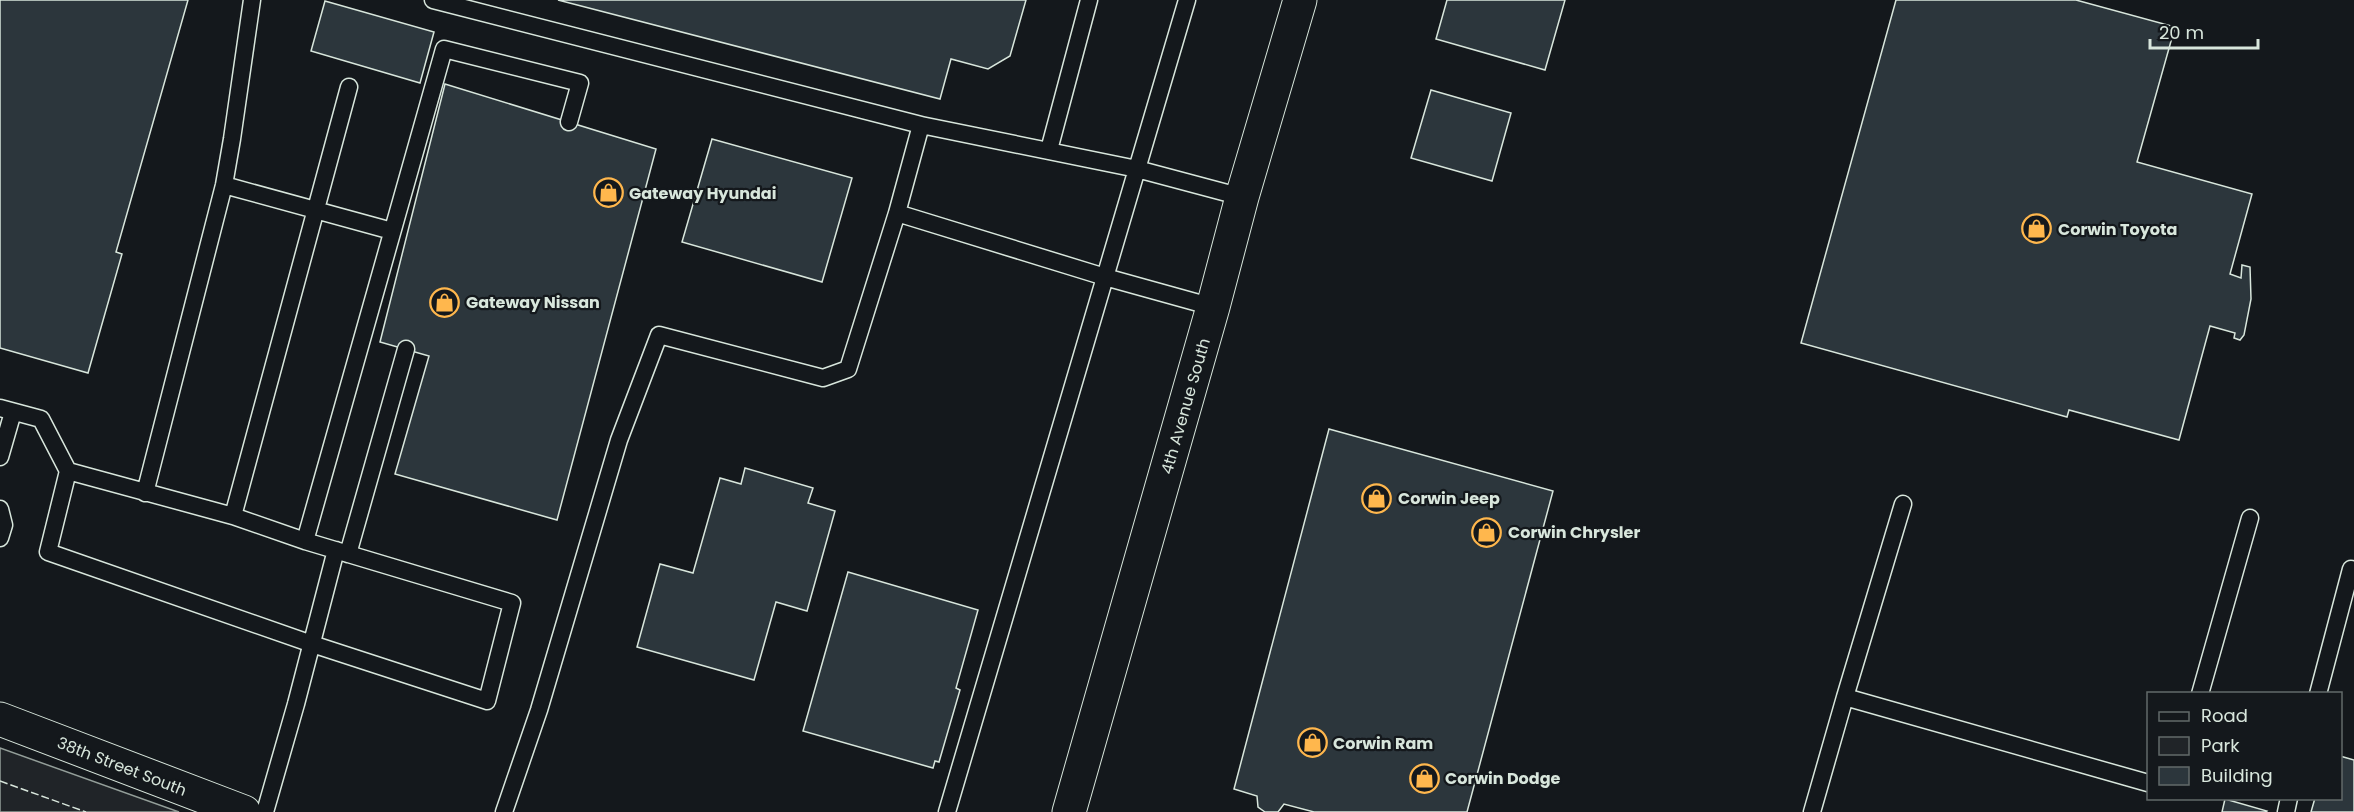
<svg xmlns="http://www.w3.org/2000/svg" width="2354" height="812" viewBox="0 0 2354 812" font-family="Poppins,sans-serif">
  <rect width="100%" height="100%" fill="#14181c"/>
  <path fill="#202428" stroke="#939e99" stroke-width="1.5" d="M0 748 179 812H0Z"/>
  <path fill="#2c363c" stroke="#d8e6dc" stroke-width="1.5" d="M0 0H188L116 252 122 254 88 373 0 348Z
    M558 0H1026L1010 56 988 69 951 59 940 99Z
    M1447 0H1565L1545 70 1436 39Z
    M1896 0H2076L2175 27 2137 162 2252 194 2230 274 2241 278 2242 265 2250 267 2251 299 2244 335 2240 340 2234 338 2235 333 2210 326 2179 440 2069 410 2067 417 1801 343Z
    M325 1 434 32 420 83 311 51Z
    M445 84 656 149 557 520 395 474 429 356 380 342Z
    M1431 90 1511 113 1492 181 1411 158Z
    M712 139 852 178 822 282 682 242Z
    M1329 429 1553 491 1467 812H1314L1284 804 1278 812H1265L1258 807 1257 796 1234 789Z
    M745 468 813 488 808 503 835 511 807 611 776 602 754 680 637 647 660 564 693 573 720 478 741 484Z
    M848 572 978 610 956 688 960 690 939 762 935 761 933 768 803 731Z
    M2340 756 2354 760V812H2311L2315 798H2340Z
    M2225 799 2267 811 2266 812H2222Z"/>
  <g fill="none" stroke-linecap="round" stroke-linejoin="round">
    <defs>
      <path id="service" d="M433 0 921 125 1137 169 1187 0
        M1049 150 1089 0
        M224 185 392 231
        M897 213 921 125
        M0 408 41 419 68 471 233 516 305 541 512 603 487 701 312 644 48 552 68 471
        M0 457 13 412
        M145 493 224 185 232 139 252 0
        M0 509 4 525 0 538
        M233 516 349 87
        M305 541 444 49 580 83 569 122
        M348 554 406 349
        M2200 694 2250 518
        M2318 694 2351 569 2354 570
        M1845 697 1903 504
        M265 812 296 704 336 550
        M504 812 539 710 619 440 659 335 823 378 848 369 897 213 1105 277 1213 307
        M947 812 1137 169 1242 197
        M1812 812 1845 697 2148 783
        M2286 812 2289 798"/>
      <path id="minor" d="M1069 812 1213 307 1242 197 1300 0"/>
      <path id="tertiary" d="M0 719 244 812"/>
    </defs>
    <use href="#service" stroke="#d8e6dc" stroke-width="19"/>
    <use href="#minor" stroke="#d8e6dc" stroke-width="35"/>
    <use href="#tertiary" stroke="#d8e6dc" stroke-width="35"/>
    <use href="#service" stroke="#14181c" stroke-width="16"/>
    <use href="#minor" stroke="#14181c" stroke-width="33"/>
    <use href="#tertiary" stroke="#14181c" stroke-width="33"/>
    <path stroke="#d8e6dc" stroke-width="1.5" stroke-dasharray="8 3" stroke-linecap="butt" d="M0 781 86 812"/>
  </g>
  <defs>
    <symbol id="shop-ring" viewBox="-11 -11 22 22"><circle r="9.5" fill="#14181c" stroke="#ffb74d" stroke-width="1.5"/><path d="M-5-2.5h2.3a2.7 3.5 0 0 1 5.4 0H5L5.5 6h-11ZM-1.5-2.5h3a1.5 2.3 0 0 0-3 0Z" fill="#ffb74d"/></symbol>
  </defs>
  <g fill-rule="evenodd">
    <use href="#shop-ring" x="592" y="176" width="33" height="33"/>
    <use href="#shop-ring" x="2020" y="212" width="33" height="33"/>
    <use href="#shop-ring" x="428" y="286" width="33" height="33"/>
    <use href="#shop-ring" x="1360" y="482" width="33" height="33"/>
    <use href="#shop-ring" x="1470" y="516" width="33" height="33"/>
    <use href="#shop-ring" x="1296" y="726" width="33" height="33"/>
    <use href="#shop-ring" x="1408" y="762" width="33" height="33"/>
  </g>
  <g text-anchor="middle" stroke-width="4.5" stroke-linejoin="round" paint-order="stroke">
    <g font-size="16" font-weight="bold" fill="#d8e6dc" stroke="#14181c" text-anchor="start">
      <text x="629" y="199">Gateway Hyundai</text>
      <text x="2058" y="235">Corwin Toyota</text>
      <text x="466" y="308">Gateway Nissan</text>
      <text x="1398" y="504">Corwin Jeep</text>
      <text x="1508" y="538">Corwin Chrysler</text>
      <text x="1333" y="749">Corwin Ram</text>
      <text x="1445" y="784">Corwin Dodge</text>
    </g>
    <g font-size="16" fill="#d8e6dc" stroke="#14181c">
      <text transform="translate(1185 406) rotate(-74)" y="6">4th Avenue South</text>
      <text transform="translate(122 766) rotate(21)" y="6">38th Street South</text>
    </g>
  </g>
  <rect x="2147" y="692" width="195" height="108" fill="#14181c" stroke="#626a69" stroke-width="1.5"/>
  <rect x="2159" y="712" width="30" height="9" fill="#14181c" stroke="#626a69" stroke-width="1.5"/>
  <text x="2201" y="722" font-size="18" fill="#d8e6dc">Road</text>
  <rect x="2159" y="737" width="30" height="18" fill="#202428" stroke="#626a69" stroke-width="1.5"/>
  <text x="2201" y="752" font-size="18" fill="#d8e6dc">Park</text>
  <rect x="2159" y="767" width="30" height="18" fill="#2c363c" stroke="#626a69" stroke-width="1.5"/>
  <text x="2201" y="782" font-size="18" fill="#d8e6dc">Building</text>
  <path d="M2150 39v9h108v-9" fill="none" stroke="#d8e6dc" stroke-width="3"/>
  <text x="2159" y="39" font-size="18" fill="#d8e6dc" stroke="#14181c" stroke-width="4.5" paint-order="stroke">20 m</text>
</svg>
